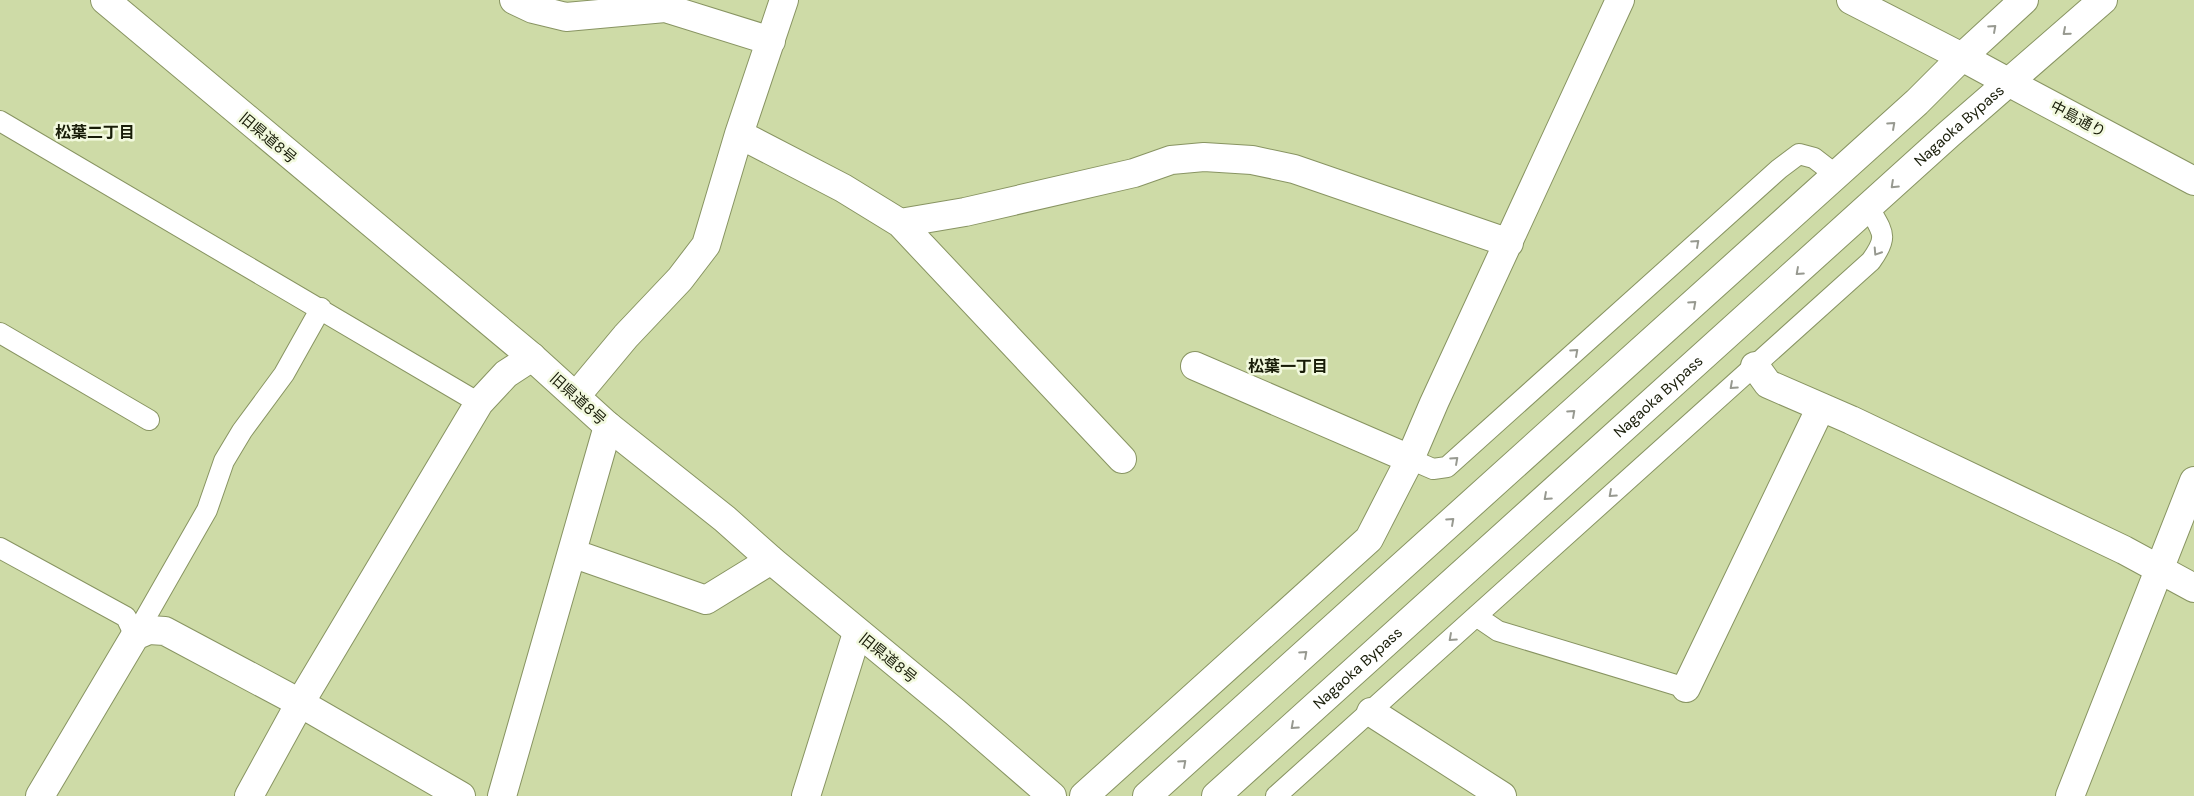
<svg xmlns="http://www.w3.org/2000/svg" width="2194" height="796" viewBox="0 0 2194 796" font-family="'DM Sans','Noto Sans JP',sans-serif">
  <rect width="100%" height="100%" fill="#cedba7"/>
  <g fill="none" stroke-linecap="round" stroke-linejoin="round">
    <defs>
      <path id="service" d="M0 121 479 403
        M0 333 149 420
        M1410 459 1433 469 1447 467 1779 169 1799 154 1814 158 1836 175
        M0 548 126 617 135 636
        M1476 616 1498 631 1686 688
        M135 636 207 510 224 461 242 431 284 374 321 308
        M1276 796 1871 261C1889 236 1883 233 1869 208"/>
      <path id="minor" d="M514 0 533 9 566 17 665 8 771 41
        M1962 57 2008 82
        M739 134 843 188 900 223 965 212 1134 173 1171 160 1204 157 1252 160 1294 169 1509 243
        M900 223 1122 459
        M1195 366 1410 459
        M1755 366 1768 384 1851 420 2124 550 2194 588
        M576 396 626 336 680 279 706 245 739 134 784 0
        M572 553 706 600 771 560
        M1686 688 1821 407
        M1371 712 1502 796
        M40 796 135 636 149 630 165 631 300 703 461 796
        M249 796 300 703 479 403 506 374 532 357
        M502 796 608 426
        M806 796 857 633
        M1084 796 1369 539 1410 459 1434 403 1620 0"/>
      <path id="tertiary" d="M105 0 532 357 608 426 725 519 771 560 955 712 1052 796
        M1851 0 1962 57
        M2008 82 2194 181
        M2070 796 2194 481"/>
      <g id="trunk">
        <path d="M1147 796 1917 102 1962 57 2024 0"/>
        <path id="s1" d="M1216 796 1949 134 2103 0"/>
      </g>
    </defs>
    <use href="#service" stroke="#889462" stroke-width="22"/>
    <use href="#minor" stroke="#889462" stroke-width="30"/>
    <use href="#tertiary" stroke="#889462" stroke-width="30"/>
    <use href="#trunk" stroke="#889462" stroke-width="30"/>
    <use href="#service" stroke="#fff" stroke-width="20"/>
    <use href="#minor" stroke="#fff" stroke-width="28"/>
    <use href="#tertiary" stroke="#fff" stroke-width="28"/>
    <use href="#trunk" stroke="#fff" stroke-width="28"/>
  </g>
  <defs><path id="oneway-chevron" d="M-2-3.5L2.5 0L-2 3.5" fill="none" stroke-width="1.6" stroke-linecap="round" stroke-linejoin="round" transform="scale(1.25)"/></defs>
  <g stroke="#979990">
    <use href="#oneway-chevron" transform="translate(1993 28) rotate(-42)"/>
    <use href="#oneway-chevron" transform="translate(2066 32) rotate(139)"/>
    <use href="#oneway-chevron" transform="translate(1892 125) rotate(-42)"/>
    <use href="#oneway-chevron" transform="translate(1894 185) rotate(137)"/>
    <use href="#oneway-chevron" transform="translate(1696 243) rotate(-42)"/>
    <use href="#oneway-chevron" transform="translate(1877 252) rotate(123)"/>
    <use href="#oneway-chevron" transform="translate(1799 272) rotate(138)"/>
    <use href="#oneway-chevron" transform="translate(1693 304) rotate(-42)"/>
    <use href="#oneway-chevron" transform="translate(1575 352) rotate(-42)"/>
    <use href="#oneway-chevron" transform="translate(1733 386) rotate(138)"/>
    <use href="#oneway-chevron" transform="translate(1572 413) rotate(-42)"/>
    <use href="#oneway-chevron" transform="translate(1455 460) rotate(-42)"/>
    <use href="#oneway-chevron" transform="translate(1612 494) rotate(138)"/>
    <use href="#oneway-chevron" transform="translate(1547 497) rotate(138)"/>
    <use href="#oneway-chevron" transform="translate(1451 521) rotate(-42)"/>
    <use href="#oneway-chevron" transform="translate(1452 638) rotate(138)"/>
    <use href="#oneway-chevron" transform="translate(1304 654) rotate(-42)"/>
    <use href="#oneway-chevron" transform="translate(1294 726) rotate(138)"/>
    <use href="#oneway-chevron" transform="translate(1183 763) rotate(-42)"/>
  </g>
  <g text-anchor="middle" stroke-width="5" stroke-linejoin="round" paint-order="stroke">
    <g font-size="15" fill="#181c08" stroke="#f2f9de">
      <text transform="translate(2078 119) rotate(28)" y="5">中島通り</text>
      <text dy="5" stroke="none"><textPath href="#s1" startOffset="1001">Nagaoka Bypass</textPath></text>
      <text transform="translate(268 138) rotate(40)" y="5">旧県道8号</text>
      <text dy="5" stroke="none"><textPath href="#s1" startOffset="596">Nagaoka Bypass</textPath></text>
      <text transform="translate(578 399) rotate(42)" y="5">旧県道8号</text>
      <text transform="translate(888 658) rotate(39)" y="5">旧県道8号</text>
      <text dy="5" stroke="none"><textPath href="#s1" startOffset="191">Nagaoka Bypass</textPath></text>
    </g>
    <g font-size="16" font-weight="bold" fill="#181c08" stroke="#f2f9de">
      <text x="95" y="138">松葉二丁目</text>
      <text x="1288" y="372">松葉一丁目</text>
    </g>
  </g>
</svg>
